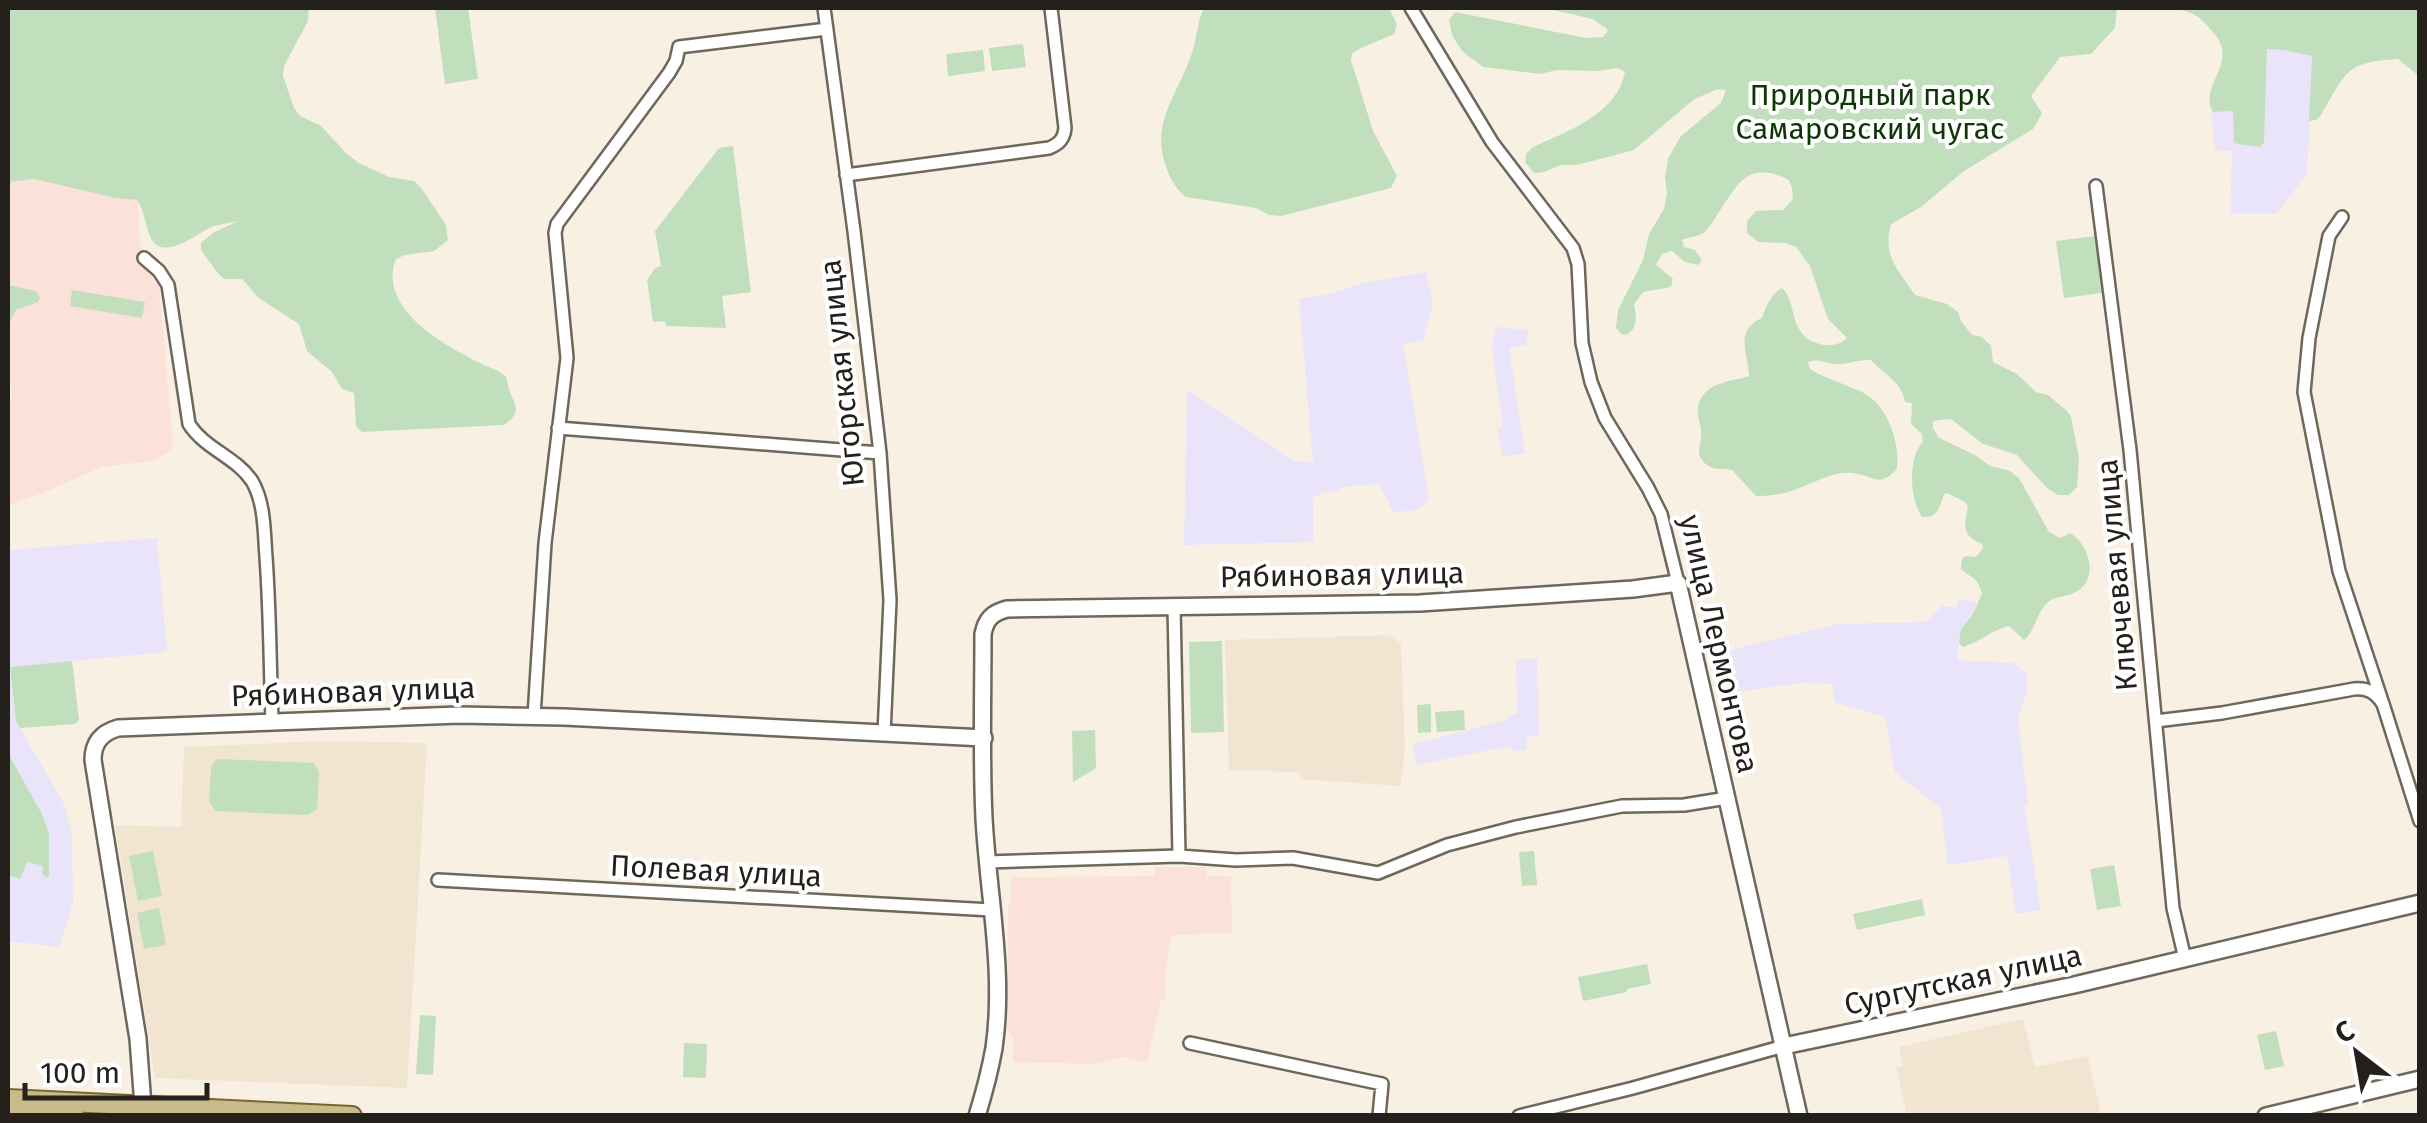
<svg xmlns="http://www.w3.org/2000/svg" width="2427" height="1123" viewBox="0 0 2427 1123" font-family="'Fira Sans',sans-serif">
  <rect width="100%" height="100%" fill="#f9f0e4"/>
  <path fill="#fbe1da" d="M34 179 114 198 138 200 140 244 144 251 141 264 159 286 173 442 171 451 152 461 101 467 48 491 8 505V405L12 397 8 364V325L16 310 38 302 35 291 8 285V182Z
    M1155 867H1206L1207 876H1231L1232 933 1172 935 1165 973 1166 1001 1161 1000 1147 1063 1123 1057 1092 1064 1013 1062 1014 1039 1007 1030 1008 904 1011 903V877L1154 876Z"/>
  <path fill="#e9e4fa" d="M2267 49 2284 50 2313 56 2307 173 2277 214H2230L2232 151 2215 150 2211 108 2213 112 2233 111 2235 142 2237 144 2260 147 2264 143Z
    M1426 272 1433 305 1423 340 1403 344 1429 499 1419 509 1394 513 1379 484 1343 487 1335 491 1319 493V496L1313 497V542L1184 545 1187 390 1292 460 1313 463 1299 299 1329 294 1359 284Z
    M1496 327 1528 330 1527 345 1509 348 1525 453 1503 457 1497 429 1503 426 1492 348Z
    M157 538 167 652 10 667 16 721 63 802 72 833 73 903 59 947 8 941V875L20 879 26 862 43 866 42 873 49 834 42 814 8 753V550Z
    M1959 599 1977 602 1973 614 1961 629 1957 660 2014 663 2026 674 2028 689 2018 719 2028 804 2024 806 2041 910 2016 914 2007 856 1948 865 1941 809 1895 772 1885 717 1834 702 1833 684 1802 683 1726 693 1718 653 1837 624 1927 622 1941 606 1956 607Z
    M1516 659H1537L1539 735 1526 738 1527 749 1517 751 1506 747 1416 765 1413 744 1507 720V716L1517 713Z"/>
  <path fill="#f1e4d1" d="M1389 635 1401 644 1405 752 1400 786 1301 779 1300 772 1229 770 1225 640Z
    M326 741 427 743 407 1088 155 1078 115 825 181 827 184 747Z
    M2023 1019 2035 1067 2088 1056 2101 1115H1907L1896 1067 1903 1066 1899 1047Z"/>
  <path fill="#c1dfbc" d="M8 8H309L308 21 284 66 283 76 294 108 300 116 321 126 347 154 359 163 389 177 414 181 422 189 446 225 448 240 434 251 405 255 396 259C377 308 443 345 480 363 486 367 495 368 501 373 508 377 506 378 508 386 513 404 525 410 504 425L362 432 356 426 354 393 342 389 332 372 307 351 299 324 259 298 242 279H224L217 272 201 250V243L213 233 238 221C230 223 222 224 214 226 198 232 163 263 151 238 145 226 145 212 137 200L115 198 34 179 8 182Z
    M435 8H468L478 79 445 84Z
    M1204 8H1389L1397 24 1394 34 1357 50 1352 54 1351 60 1373 131 1397 176 1391 188 1281 216 1269 215 1256 208 1186 197C1177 190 1172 182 1168 172 1148 123 1177 98 1192 53 1197 39 1197 21 1204 8Z
    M1544 8H2117L2115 28 2091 54 2060 57 2031 96 2042 113 2033 129 1964 171 1921 207 1891 224C1882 257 1898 269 1915 295L1947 304 1958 312 1961 321 1972 335 1982 337 1991 346 1993 362 2017 374 2036 392 2048 395 2067 411 2071 417 2079 458 2077 487 2069 495H2058L2047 488 2017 455 1983 444 1951 419 1933 421V428L1939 438 1975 455 1990 466 2010 471 2019 478 2049 532 2060 538 2070 533C2090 544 2100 581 2074 593 2064 598 2054 595 2045 605 2036 616 2035 631 2024 640L2009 626C1992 630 1979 642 1963 647L1959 643 1961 629 1973 614 1982 594C1976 574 1973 580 1961 569L1962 559 1965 556 1976 557 1983 548 1982 544C1962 535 1964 528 1968 506L1965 502 1947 493 1944 494C1940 507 1938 518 1922 517 1912 501 1909 475 1915 456 1916 451 1920 446 1923 441L1922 434 1911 424 1912 403 1905 402C1901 380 1884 375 1871 360 1858 359 1847 365 1835 364 1823 363 1820 358 1808 362L1810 369C1826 379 1845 384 1862 392 1888 405 1900 442 1897 469 1878 489 1874 475 1852 473 1833 471 1814 483 1797 489 1783 494 1770 496 1756 496L1732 470C1722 468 1710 471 1703 461 1696 453 1700 448 1701 439 1703 421 1690 409 1705 393 1716 381 1734 381 1749 376 1748 353 1734 330 1762 318 1766 306 1771 295 1782 288 1799 303 1786 338 1824 345 1834 346 1840 344 1847 338L1828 319 1810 266 1796 247 1786 243 1758 242 1747 233V221L1756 211 1783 210 1793 199 1792 188 1789 180C1745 158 1737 187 1715 218 1712 223 1709 228 1705 232 1700 236 1689 237 1682 240L1684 247 1695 250 1702 260 1698 265 1685 262 1672 251 1662 254 1656 265 1673 279 1671 287 1643 292 1634 304C1636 316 1639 328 1626 335L1621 334 1616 328 1618 310 1643 260 1649 234 1664 209 1667 193 1665 177 1668 159 1680 137 1721 103 1726 90 1717 89 1693 100 1634 150 1577 165H1561L1544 172 1534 173 1525 162 1526 154 1533 147C1568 131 1617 114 1625 72L1618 68 1598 71 1557 70 1540 74 1483 67 1462 51 1452 35 1449 20 1455 12 1586 38 1603 37 1608 30 1593 19Z
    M2172 8H2419V76L2398 59C2344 62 2347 72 2321 115L2316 120 2309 121 2312 56 2284 50 2267 49 2264 143 2260 147 2237 144 2234 142 2233 111 2213 112C2197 85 2242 62 2212 31 2207 26 2201 18 2195 15 2189 11 2179 10 2172 8Z
    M1023 44 1026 67 992 71 989 48Z
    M983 50 985 71 948 76 946 54Z
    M733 146 751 292 722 296 726 328 666 326 665 321 653 322 647 280 655 268 661 266 655 231 719 148Z
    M2095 236 2102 293 2064 298 2056 241Z
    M8 285 36 291 40 298 38 302 16 310 8 325Z
    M72 290 145 302 142 318 70 306Z
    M1222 641 1224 732 1191 733 1189 642Z
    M72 661 79 720 75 724 20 728 16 721 10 667Z
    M1431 704V732L1418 733 1417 705Z
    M1464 710 1465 730 1437 732 1435 712Z
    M1095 730 1096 768 1073 782 1072 731Z
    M8 753 42 814 49 834V876L46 878 42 873 43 866 27 862 20 879 8 875Z
    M219 759 314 763 319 772 317 809 308 815 216 811 209 802 211 768 214 761Z
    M153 851 162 896 138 901 129 856Z
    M1534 851 1537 885 1522 886 1519 852Z
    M2114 865 2121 906 2097 910 2090 869Z
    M1922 899 1925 915 1857 930 1853 914Z
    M159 908 166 945 144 949 137 913Z
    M1647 964 1651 984 1627 989V992L1583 1001 1578 977Z
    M420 1015 436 1016 433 1075 416 1074Z
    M2276 1031 2284 1066 2265 1070 2257 1035Z
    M684 1043 707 1044 706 1078 683 1077Z"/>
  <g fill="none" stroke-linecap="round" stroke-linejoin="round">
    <defs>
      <path id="street" d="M824 8 854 231 880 453 890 600 884 734
        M1411 8 1492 142 1573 248 1578 264 1582 343 1591 382 1605 418 1648 488 1661 514 1678 583
        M846 175 1049 148C1059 144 1064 139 1065 128L1051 8
        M2096 186 2130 450 2173 908 2185 959
        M2342 217 2329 236 2309 338 2304 392 2339 571 2383 704
        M144 258 159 271 168 285 189 424C205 449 236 457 252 481 265 503 264 532 266 557 270 612 270 667 272 721
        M558 428 880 453
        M1174 606 1179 856
        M534 716 545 543 567 358 555 233 557 224 669 73 676 61 679 47 827 29
        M2156 721 2222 713 2354 689C2368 688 2375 692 2383 704L2420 821
        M987 862 1179 856 1236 860 1293 858 1378 873 1447 845 1516 827 1622 806 1684 805 1727 798
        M438 880 992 910
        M1190 1043 1382 1084 1379 1116
        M1519 1116 1633 1088 1784 1046"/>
      <path id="secondary" d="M1784 1046 2074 985 2420 903
        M143 1106 138 1039 93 760C93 743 101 733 118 728L459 715 564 717 984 738
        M977 1116C984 1093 990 1071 994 1048 1005 972 988 894 984 818 981 757 983 695 983 634 986 619 992 613 1007 609L1420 603 1633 589 1678 583 1799 1116
        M2266 1116 2420 1079"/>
      <path id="primary" d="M8 1099 352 1116
        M8 1113 74 1116"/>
    </defs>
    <use href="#street" stroke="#6e675c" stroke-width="16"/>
    <use href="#secondary" stroke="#6e675c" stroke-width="20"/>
    <use href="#primary" stroke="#786730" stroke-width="22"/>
    <use href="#street" stroke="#fff" stroke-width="11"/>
    <use href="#secondary" stroke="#fff" stroke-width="15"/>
    <use href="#primary" stroke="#c9bb89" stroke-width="18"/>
  </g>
  <g text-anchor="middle" stroke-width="8" stroke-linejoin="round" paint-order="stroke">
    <g font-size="30" fill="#0c3705" stroke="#fff">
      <text x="1870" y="105">Природный парк<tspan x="1870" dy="34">Самаровский чугас</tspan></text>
    </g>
    <g font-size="30" fill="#24211c" stroke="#fff">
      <text transform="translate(842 373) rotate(-96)" y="10">Югорская улица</text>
      <text transform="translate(1342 575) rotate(-1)" y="10">Рябиновая улица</text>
      <text transform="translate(2117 575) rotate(-95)" y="10">Ключевая улица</text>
      <text transform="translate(1719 644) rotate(77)" y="10">улица Лермонтова</text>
      <text transform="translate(353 692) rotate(-2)" y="10">Рябиновая улица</text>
      <text transform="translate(716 871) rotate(3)" y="10">Полевая улица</text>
      <text transform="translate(1963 980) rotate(-12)" y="10">Сургутская улица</text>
    </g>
  </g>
  <rect width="2427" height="1123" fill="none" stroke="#24211c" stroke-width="20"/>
  <g transform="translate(2357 1053) rotate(329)" stroke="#ffffff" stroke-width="8" paint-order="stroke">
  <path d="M0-8L18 38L0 25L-18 38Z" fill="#24211c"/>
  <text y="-15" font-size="28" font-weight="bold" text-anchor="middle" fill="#24211c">С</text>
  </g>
  <path d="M25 1083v15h182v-15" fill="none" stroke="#24211c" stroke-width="5"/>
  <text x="40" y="1083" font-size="30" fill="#24211c" stroke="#ffffff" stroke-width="8" paint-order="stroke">100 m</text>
</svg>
